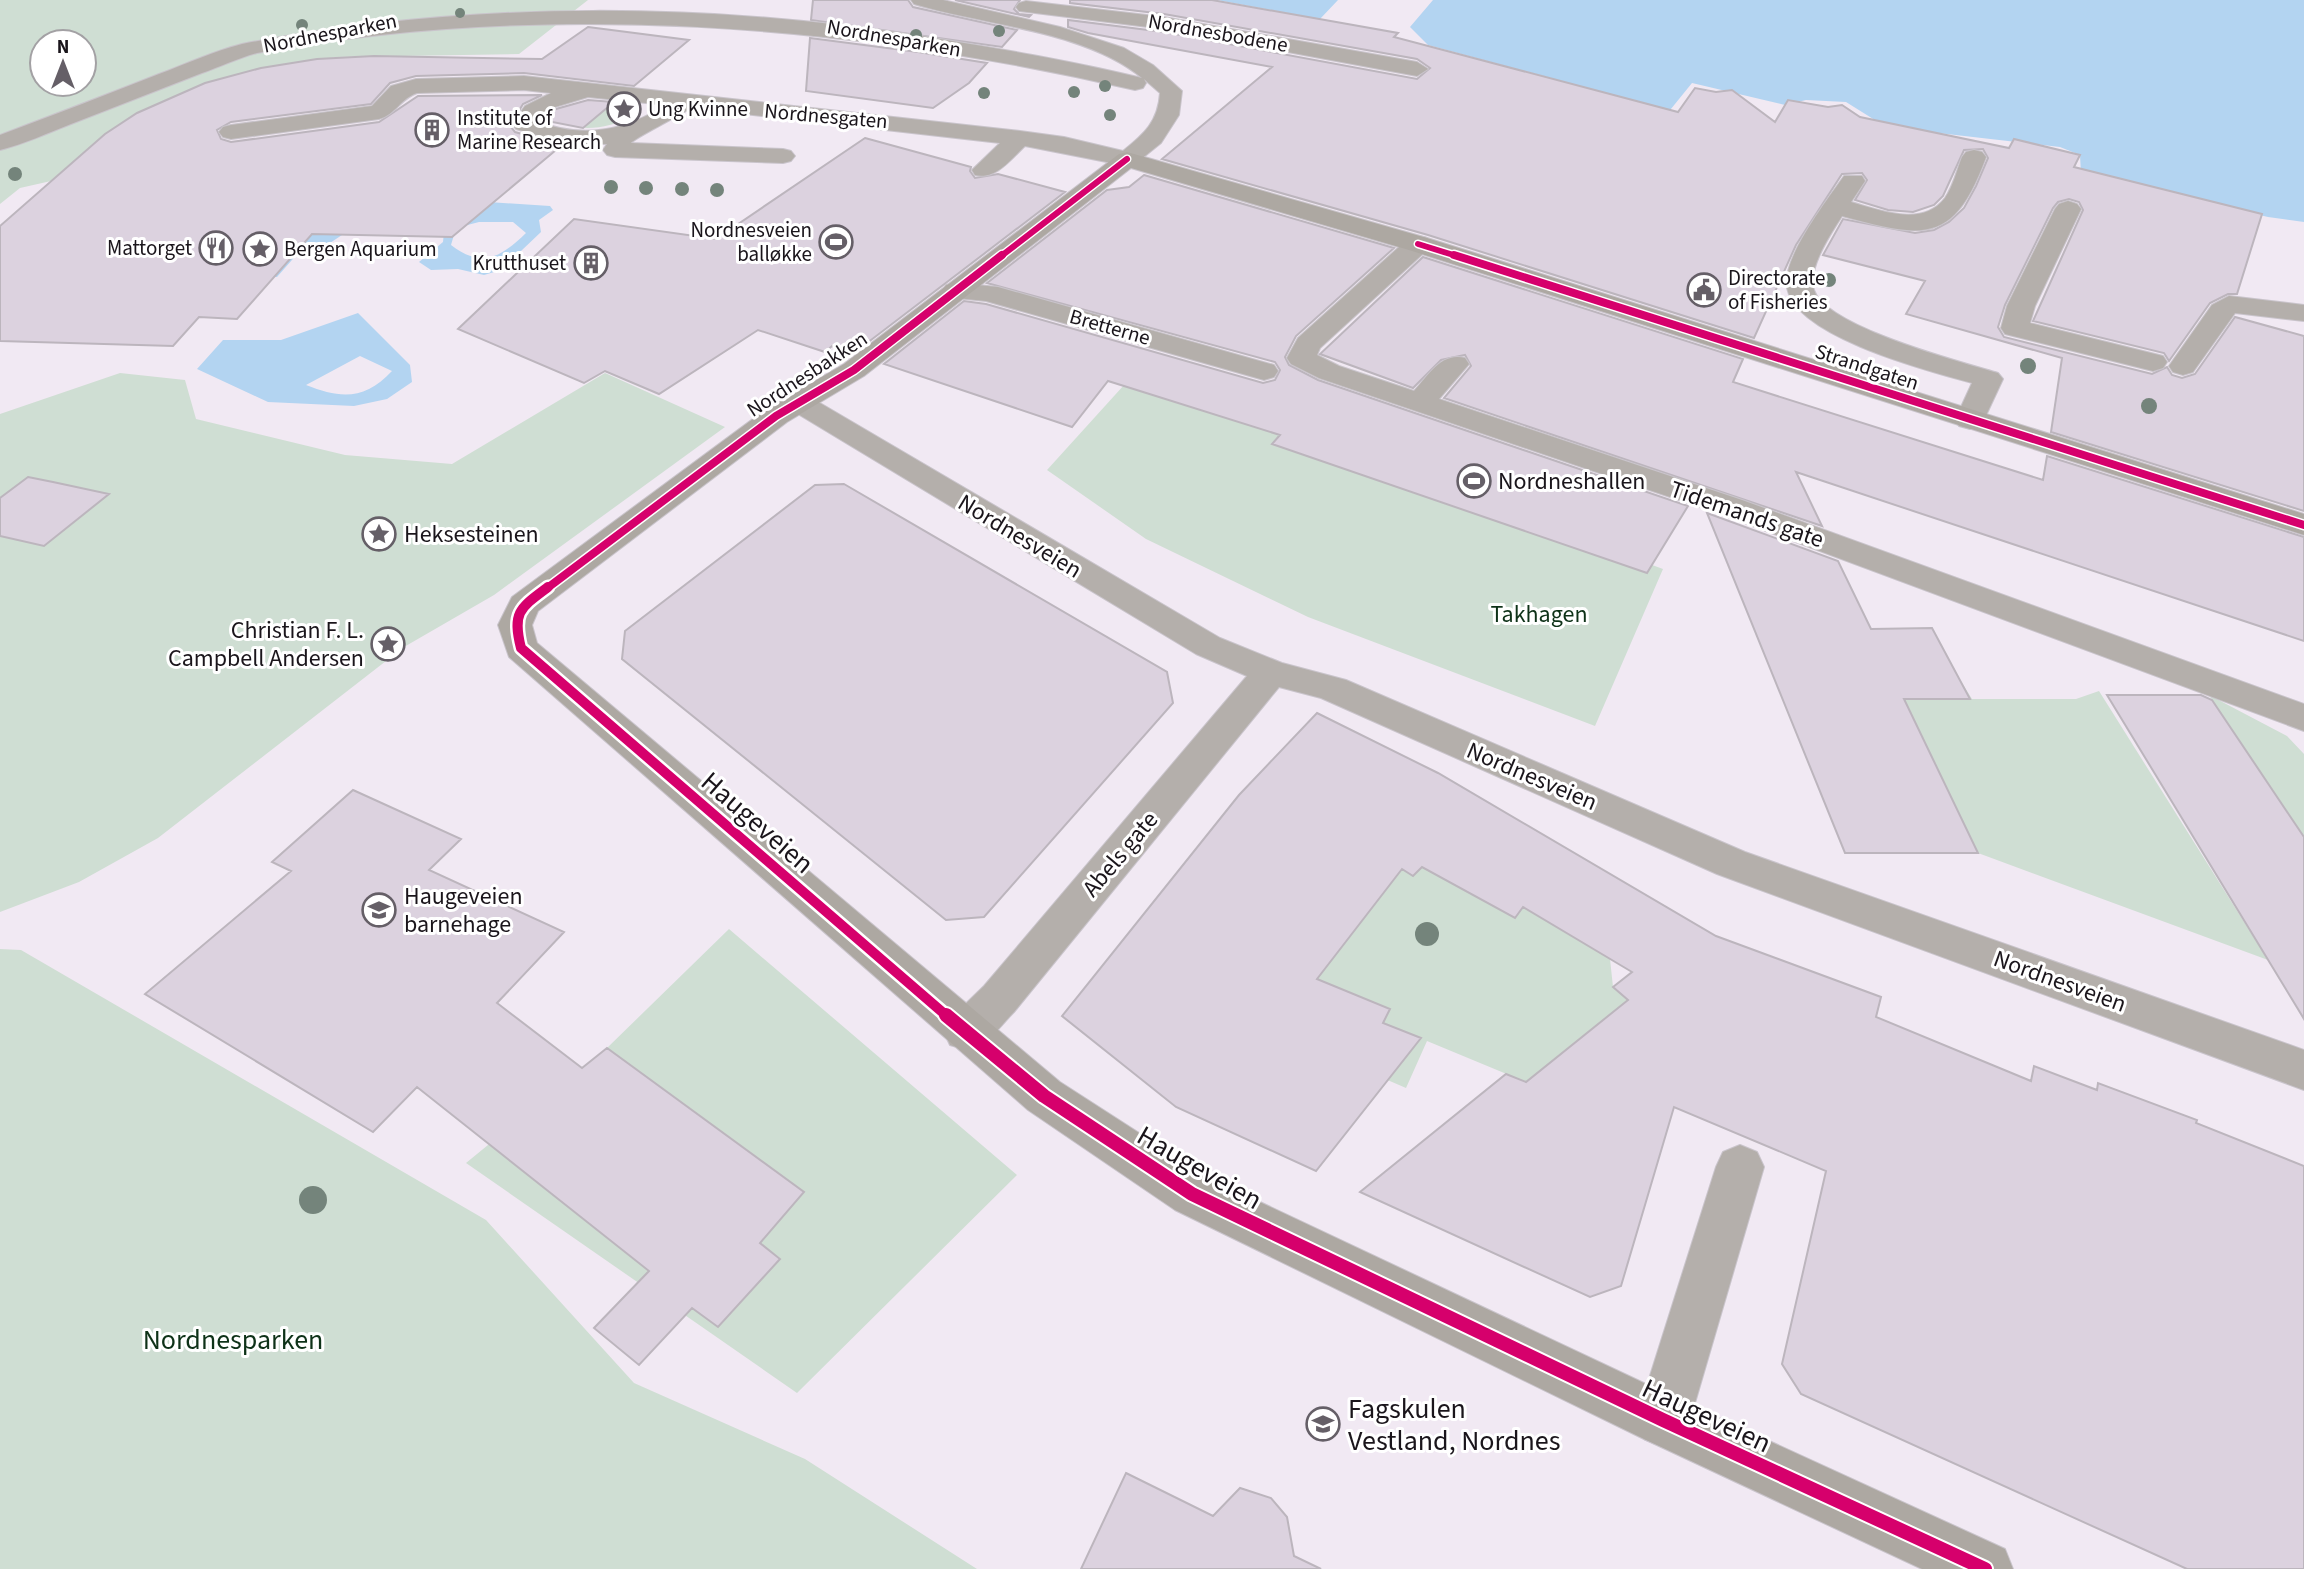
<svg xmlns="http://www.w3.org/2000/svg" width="2304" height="1569" viewBox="0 0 2304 1569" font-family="'Source Sans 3',sans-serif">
  <rect width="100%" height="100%" fill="#f1e9f3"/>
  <path fill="#cfded3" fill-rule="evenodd" d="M0 0H588L519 54 338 57 261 68 205 83 137 113 105 134 51 181 20 188 0 204ZM42 42H84V84H42Z
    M596 104 618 105 633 111 630 118C610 127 582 133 562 122Z
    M120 373 185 380 196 419 345 455 452 464 605 373 725 427 494 595 404 647 158 838 79 882 0 912V414Z
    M1134 374 1663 569 1595 726 1308 617 1146 539 1047 470Z
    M1892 674 1957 675 1972 699H2076L2099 691 2268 960 1978 853Z
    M2209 695 2287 736 2304 754V837Z
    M1382 857 1413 875 1428 861 1515 917 1523 907 1610 959 1613 987 1628 1000 1493 1124 1509 1075 1427 1041 1406 1088 1362 1069 1390 1009 1324 982 1290 984Z
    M729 929 1017 1175 797 1393 466 1163 607 1048Z
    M0 949 21 950 486 1220 634 1383 805 1459 977 1569H0Z"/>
  <path fill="#b3d4f1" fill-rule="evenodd" d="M1217 0H1338L1320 19Z
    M1433 0H2304V222L2268 217 2081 173 2080 155 2060 147 1886 127 1846 102 1806 100 1785 105 1692 83 1632 157 1610 94 1428 45 1410 27Z
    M489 202 550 206 553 210 539 220 541 232 501 270 484 275 458 269 431 270 419 262 443 242 444 232ZM479 222H513L526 233C501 257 482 269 451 245L456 228Z
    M290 226 348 231 321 249 299 252 277 277 245 276Z
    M358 313 410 365 412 382 387 399 354 406 268 402 197 369 223 340H281ZM360 356 392 371C365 400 341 399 306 385Z"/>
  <path fill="#dcd2df" stroke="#bcb5bd" stroke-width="2" d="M813 0H908L913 7 1017 30 1002 47 811 20Z
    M955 0H1020L1014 9 1019 14 1031 15 1029 17Z
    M1070 0H1212L1398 33 1394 37 1678 112 1695 88 1716 92 1732 90 1775 122 1788 100 1828 107 1842 105 1860 117 2009 148 2014 139 2080 155 2074 167 2262 214 2237 294H2228L2210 303 2169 361 2164 353 2033 321 2083 210 2079 202 2069 199 2058 202 2053 208 2005 305 1998 327 2004 337 2152 374 2167 367 2172 375 2182 378 2195 374 2235 317 2304 336V511L2051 432 2062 358 1906 314 1925 281 1823 255 1843 219 1915 233 1934 230 1949 222 1964 208 1976 186 1988 158 1983 149 1964 150 1943 196 1934 205 1913 212 1888 210 1855 200 1867 180 1862 173 1842 174 1796 245 1754 338 1428 235 1162 159 1272 67 1088 33 1068 27V20L1164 32 1417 79 1430 68 1417 59 1164 14 1070 3Z
    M588 27 689 40 634 86 524 73 416 76 390 83 371 104 231 122 217 130 221 139 231 142 379 122 418 96 542 95 523 104 510 126 515 132 562 145 452 237 312 234 237 319 199 317 173 346 0 341V226L105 134 137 113 205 83 261 68 317 59 374 56 542 59Z
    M810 38 918 52 987 63 969 83 933 108 806 91Z
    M588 100 614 102 583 128 542 120 556 109Z
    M865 138 971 167 970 171 975 178 998 174 1065 192 854 353 832 346 825 352 758 330 659 394 605 371 584 383 458 329 574 219 716 239Z
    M1144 175 1394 248 1296 336 1285 357 1289 365 1318 380 1688 506 1647 573 1272 444 1280 435 1108 381 1072 427 884 364 964 301 986 304 1263 383 1275 380 1280 370 1275 362 987 283 1107 190 1129 187Z
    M1423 257 1743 359 1733 382 2043 480 2047 456 2304 537V641L1796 472 1822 526 1444 398 1471 366 1465 355 1441 360 1413 388 1320 354Z
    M28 477 53 482 109 494 44 546 0 536V498Z
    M844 484 1167 672 1173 703 984 917 946 920 622 659 625 631 815 485Z
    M1707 513 1838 561 1871 629 1932 628 1970 699H1904L1978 853H1845Z
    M2107 695H2201L2212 700 2304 837V1019Z
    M1317 713 1438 773 1716 936 1881 997 1876 1017 2031 1081 2034 1066 2097 1090 2098 1083 2197 1120 2196 1123 2304 1166V1569H2187L1801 1394 1782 1364 1826 1171 1674 1107 1621 1286 1590 1297 1360 1192 1506 1074 1526 1082 1628 1000 1613 987 1632 972 1523 907 1515 918 1422 867 1413 876 1402 869 1317 979 1390 1009 1383 1023 1421 1038 1316 1171 1176 1107 1062 1016 1239 795Z
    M353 790 461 839 429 870 564 932 497 1003 582 1068 607 1048 804 1192 760 1243 780 1259 718 1327 692 1308 639 1365 594 1328 649 1271 417 1087 373 1132 145 994 291 871 272 862Z
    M1126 1473 1213 1516 1240 1488 1271 1498 1287 1517 1294 1556 1321 1569H1081Z"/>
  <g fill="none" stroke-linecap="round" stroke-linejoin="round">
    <defs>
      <path id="minor" d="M911 0H943L1060 27 1124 48 1153 65 1182 91 1179 115 1161 143 1135 164 1127 166 1025 146C1011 159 996 180 975 175L972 170 1000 143 691 108C681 115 633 139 631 143L783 149 791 151 795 156 791 161 783 163 615 157 607 155 603 150 607 144 564 143 516 129 512 124 525 106 551 93 524 90 417 93C401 98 395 115 379 119L231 139 223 137 219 132 223 127 231 125 372 106 391 86 416 79 524 76 1020 131 1064 137 1123 151C1144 134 1158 122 1160 93L1144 79 1146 83 1143 88 1135 90C850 24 545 0 257 53 238 58 220 67 202 73 158 90 115 107 71 124 48 133 24 144 0 150V135C53 115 106 95 159 74 186 64 214 51 242 44 471 0 715 1 946 40 1012 51 1077 62 1142 78 1086 31 983 25 914 4ZM588 97 665 105C626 131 581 139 537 121L555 107Z
        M1026 1 1164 17 1417 62 1428 69 1417 76 1164 29 1019 11 1016 7 1019 3Z
        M1974 150 1982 152 1986 157C1954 244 1925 239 1842 216 1831 234 1807 268 1814 290 1826 327 1961 362 1998 373L2003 379 1981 426 1970 429 1959 426 1955 420 1972 383C1929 371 1796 337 1787 288 1781 259 1828 199 1844 176H1862L1865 181 1851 202C1880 210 1922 228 1945 198 1953 187 1957 170 1962 157L1966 152Z
        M2068 201 2077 204 2081 209 2035 306 2030 323 2163 356 2167 362 2163 368 2153 371 2005 334 2001 328 2007 306 2055 209 2059 204Z
        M1418 236 1427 238 1431 244 1427 250 1320 348 1317 355 1339 366 1414 391C1429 375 1441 352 1465 358L1469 364 1439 399 1742 500 2304 704V731L1720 514 1319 378 1291 364 1287 358 1298 338 1409 238Z
        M956 283 998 287 1274 365 1278 371 1274 377 1264 380 986 301 946 297 942 291 946 285Z
        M2229 296 2304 305V321L2235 313 2193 372 2183 375 2173 372 2169 366 2212 305Z
        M798 393 808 396 1220 638 1282 663 1346 680 1745 852 2304 1050V1090L1717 874 1321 698 1279 687 1014 1012C993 1033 983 1057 950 1045L944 1032 950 1019 984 986 1247 676 1196 654 788 408 783 402 788 396Z
        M1740 1145 1757 1152 1764 1167 1690 1420 1682 1439 1663 1447 1644 1439 1636 1420 1716 1167 1723 1152Z"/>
      <path id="major" d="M1127 152 1427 238 2304 514V535L1409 250 1131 168 864 376 787 422 538 611 532 625 537 643 1060 1082 1209 1178 1682 1401 2005 1549 2013 1569H1922L1644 1439 1175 1210 1028 1110 509 657 498 625 512 597 765 410 844 364 1119 154Z"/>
    </defs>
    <use href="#minor" stroke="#c9c4cb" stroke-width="2"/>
    <use href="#major" stroke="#c9c4cb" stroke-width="2"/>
    <use href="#minor" fill="#b4afab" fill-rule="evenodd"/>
    <use href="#major" fill="#ada8a2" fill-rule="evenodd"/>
    <defs>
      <path id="cycleway-far3" d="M1418 244 1460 257
        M1000 257 1127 159"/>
      <path id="cycleway-far2" d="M1454 255 2304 525
        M546 589 776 416 854 370 1002 255"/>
      <path id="cycleway-far1" d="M548 587C520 608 512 612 521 648L948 1017"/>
      <path id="cycleway" d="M946 1015 1044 1096 1192 1194 1663 1420 1985 1569"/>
    </defs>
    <use href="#cycleway-far3" stroke="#fff" stroke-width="9"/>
    <use href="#cycleway-far2" stroke="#fff" stroke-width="11"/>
    <use href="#cycleway-far1" stroke="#fff" stroke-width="15"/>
    <use href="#cycleway" stroke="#fff" stroke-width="18"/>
    <use href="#cycleway-far3" stroke="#d6006c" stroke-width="6"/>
    <use href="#cycleway-far2" stroke="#d6006c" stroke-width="8"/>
    <use href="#cycleway-far1" stroke="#d6006c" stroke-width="10"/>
    <use href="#cycleway" stroke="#d6006c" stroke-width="14"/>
  </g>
  <g fill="#74847b">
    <circle cx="460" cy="13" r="5"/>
    <circle cx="302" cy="25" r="6"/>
    <circle cx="999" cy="31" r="6"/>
    <circle cx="916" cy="35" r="6"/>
    <circle cx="1105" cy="86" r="6"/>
    <circle cx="1074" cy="92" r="6"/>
    <circle cx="984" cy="93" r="6"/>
    <circle cx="1110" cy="115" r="6"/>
    <circle cx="15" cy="174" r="7"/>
    <circle cx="611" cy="187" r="7"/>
    <circle cx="646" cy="188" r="7"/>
    <circle cx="682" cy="189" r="7"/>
    <circle cx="717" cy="190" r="7"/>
    <circle cx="1829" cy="280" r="7"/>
    <circle cx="2028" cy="366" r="8"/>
    <circle cx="2149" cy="406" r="8"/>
    <circle cx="1427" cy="934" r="12"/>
    <circle cx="313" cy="1200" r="14"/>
  </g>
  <defs>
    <symbol id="sight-ring" viewBox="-11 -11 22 22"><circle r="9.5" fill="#fff" stroke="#655f67" stroke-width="1.5"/><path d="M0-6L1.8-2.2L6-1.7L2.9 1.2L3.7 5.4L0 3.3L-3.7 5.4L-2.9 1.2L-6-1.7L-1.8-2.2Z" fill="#655f67"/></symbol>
    <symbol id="building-ring" viewBox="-11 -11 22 22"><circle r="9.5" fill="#fff" stroke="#655f67" stroke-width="1.5"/><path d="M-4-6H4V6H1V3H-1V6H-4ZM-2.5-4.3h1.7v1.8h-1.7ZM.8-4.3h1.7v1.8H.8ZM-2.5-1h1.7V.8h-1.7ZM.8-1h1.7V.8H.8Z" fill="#655f67"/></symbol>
    <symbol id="stadium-ring" viewBox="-11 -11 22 22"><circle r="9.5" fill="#fff" stroke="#655f67" stroke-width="1.5"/><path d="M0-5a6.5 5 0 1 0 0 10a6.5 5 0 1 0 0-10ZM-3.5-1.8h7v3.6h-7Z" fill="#655f67"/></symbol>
    <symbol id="restaurant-ring" viewBox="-11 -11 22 22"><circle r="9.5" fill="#fff" stroke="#655f67" stroke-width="1.5"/><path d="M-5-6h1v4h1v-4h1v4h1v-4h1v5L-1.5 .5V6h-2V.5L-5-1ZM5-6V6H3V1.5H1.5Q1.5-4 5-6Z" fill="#655f67"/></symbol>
    <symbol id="civic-ring" viewBox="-11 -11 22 22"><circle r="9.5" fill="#fff" stroke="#655f67" stroke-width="1.5"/><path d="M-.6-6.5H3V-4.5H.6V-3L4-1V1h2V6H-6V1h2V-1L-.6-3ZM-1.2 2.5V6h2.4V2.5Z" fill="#655f67"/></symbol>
    <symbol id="school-ring" viewBox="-11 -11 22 22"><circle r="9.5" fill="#fff" stroke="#655f67" stroke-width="1.5"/><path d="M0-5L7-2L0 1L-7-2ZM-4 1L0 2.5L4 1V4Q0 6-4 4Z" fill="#655f67"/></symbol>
  </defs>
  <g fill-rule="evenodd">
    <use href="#sight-ring" x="605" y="90" width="38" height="38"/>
    <use href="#building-ring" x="413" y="111" width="38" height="38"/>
    <use href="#stadium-ring" x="817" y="223" width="38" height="38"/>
    <use href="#restaurant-ring" x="197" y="229" width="38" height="38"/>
    <use href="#sight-ring" x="241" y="230" width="38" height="38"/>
    <use href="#building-ring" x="572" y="244" width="38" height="38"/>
    <use href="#civic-ring" x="1685" y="271" width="38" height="38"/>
    <use href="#stadium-ring" x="1455" y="462" width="38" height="38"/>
    <use href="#sight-ring" x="360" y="515" width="38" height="38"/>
    <use href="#sight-ring" x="369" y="625" width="38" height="38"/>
    <use href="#school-ring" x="360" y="891" width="38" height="38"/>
    <use href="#school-ring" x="1304" y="1405" width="38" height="38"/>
  </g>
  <g text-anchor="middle" stroke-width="6" stroke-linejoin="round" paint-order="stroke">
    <g font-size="21" fill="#1a151b" stroke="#fff">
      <text transform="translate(330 33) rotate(-11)" y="7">Nordnesparken</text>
      <text transform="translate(1218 33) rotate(10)" y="7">Nordnesbodene</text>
      <text transform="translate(894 38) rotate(10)" y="7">Nordnesparken</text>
      <text transform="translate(826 116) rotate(5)" y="7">Nordnesgaten</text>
      <text transform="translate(1110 327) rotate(16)" y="7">Bretterne</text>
      <text transform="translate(1867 367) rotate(18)" y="7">Strandgaten</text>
      <text transform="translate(807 374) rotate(-33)" y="7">Nordnesbakken</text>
    </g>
    <g font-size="21" fill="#1a151b" stroke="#fff" text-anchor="start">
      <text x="648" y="116">Ung Kvinne</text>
      <text x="457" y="125">Institute of<tspan x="457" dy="24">Marine Research</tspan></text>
      <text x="812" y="237" text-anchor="end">Nordnesveien<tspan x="812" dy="24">balløkke</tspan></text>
      <text x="192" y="255" text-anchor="end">Mattorget</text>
      <text x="284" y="256">Bergen Aquarium</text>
      <text x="566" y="270" text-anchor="end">Krutthuset</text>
      <text x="1728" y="285">Directorate<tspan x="1728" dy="24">of Fisheries</tspan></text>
    </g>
    <g font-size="24" fill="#1a151b" stroke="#fff" text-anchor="start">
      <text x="1498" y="489">Nordneshallen</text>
      <text x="404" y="542">Heksesteinen</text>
      <text x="364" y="638" text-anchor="end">Christian F. L.<tspan x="364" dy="28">Campbell Andersen</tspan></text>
      <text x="404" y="904">Haugeveien<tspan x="404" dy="28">barnehage</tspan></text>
    </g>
    <g font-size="24" fill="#1a151b" stroke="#fff">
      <text transform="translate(1747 514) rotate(19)" y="8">Tidemands gate</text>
      <text transform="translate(1020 536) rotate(31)" y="8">Nordnesveien</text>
      <text transform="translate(1532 776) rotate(23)" y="8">Nordnesveien</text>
      <text transform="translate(1120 854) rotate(-50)" y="8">Abels gate</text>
      <text transform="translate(2060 981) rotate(20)" y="8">Nordnesveien</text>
    </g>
    <g font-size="24" fill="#0e3218" stroke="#fff">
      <text x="1539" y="622">Takhagen</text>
    </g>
    <g font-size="28" fill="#1a151b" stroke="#fff">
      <text transform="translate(758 822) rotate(41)" y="10">Haugeveien</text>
      <text transform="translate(1200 1167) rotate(30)" y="10">Haugeveien</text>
      <text transform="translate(1707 1415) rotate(25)" y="10">Haugeveien</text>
    </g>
    <g font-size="28" fill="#0e3218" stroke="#fff">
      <text x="233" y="1349">Nordnesparken</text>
    </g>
    <g font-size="28" fill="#1a151b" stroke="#fff" text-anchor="start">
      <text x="1348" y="1418">Fagskulen<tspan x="1348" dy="32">Vestland, Nordnes</tspan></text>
    </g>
  </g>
  <g transform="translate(63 63)"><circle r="33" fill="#ffffff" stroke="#a3a1a4" stroke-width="2"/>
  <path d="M0-5L12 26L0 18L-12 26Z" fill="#655f67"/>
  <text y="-10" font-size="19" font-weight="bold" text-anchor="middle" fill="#1a151b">N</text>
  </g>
</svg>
